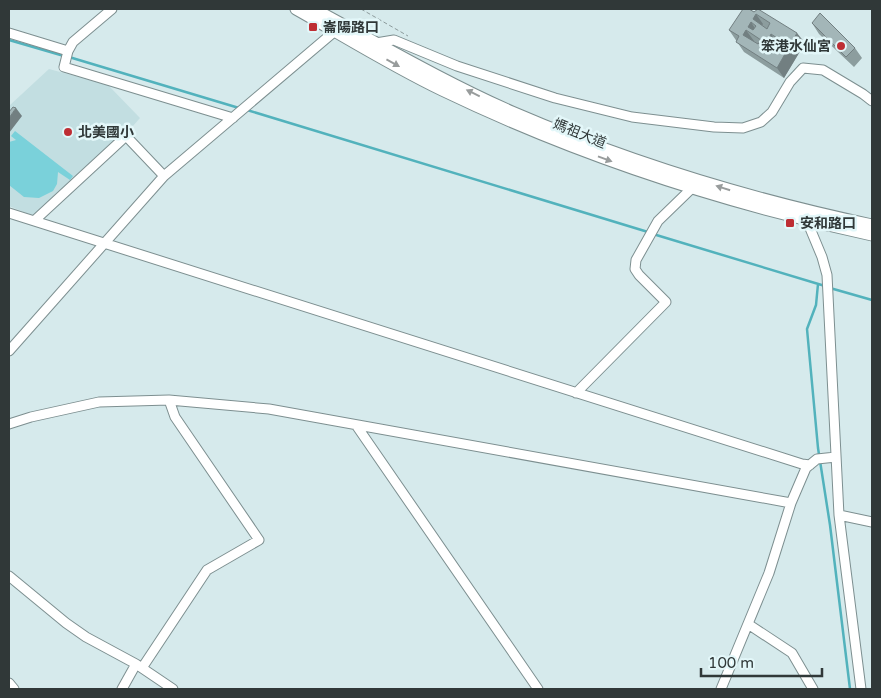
<svg xmlns="http://www.w3.org/2000/svg" width="881" height="698" viewBox="0 0 881 698" font-family="'Varela Round','Noto Sans TC',sans-serif">
  <rect width="100%" height="100%" fill="#d6eaec"/>
  <path fill="#c2dee1" d="M49 69 108 85 140 118 114 147 34 216 9 206V106Z"/>
  <path fill="#7ad1da" d="M15 131 73 176 70 180 58 172 57 184 53 191 39 198 24 197 9 185V142L16 140 11 136Z"/>
  <g fill="none" stroke-linecap="round" stroke-linejoin="round">
    <path stroke="#52b2bc" stroke-width="2.5" d="M9 40 64 56
      M69 57 239 108
      M247 110 648 232
      M653 234 825 286
      M818 284 816 305 807 329 818 448 830 525 850 689
      M830 288 872 300"/>
    <defs>
      <path id="minor" d="M112 9 73 42 68 51 64 67 233 118
        M9 33 68 51
        M376 43 394 40 457 66 555 98 632 117 714 127 743 128 761 122 772 112 790 82 803 68 823 70 863 94 872 101
        M9 213 802 464 810 465
        M808 215 807 221 822 257 827 275 839 515 861 689
        M34 221 126 136 164 176
        M9 351 164 176 335 31 339 32
        M576 393 666 302 639 275 635 269 636 260 658 221 691 189 692 183
        M9 424 31 417 99 402 169 400 269 409 791 503
        M356 425 538 689
        M839 515 872 522
        M9 576 66 623 86 637 136 664 173 689
        M748 624 792 653 813 689
        M142 668 207 570 259 540 175 417 169 400
        M9 683 14 689
        M122 689 136 664
        M721 689 769 573 791 503 806 468 817 459 836 457"/>
      <path id="major" d="M296 9C344 36 392 66 442 90 579 156 724 203 872 235
        M314 9C379 44 444 82 512 112 628 162 749 199 872 225"/>
    </defs>
    <use href="#minor" stroke="#7d8f90" stroke-width="11"/>
    <use href="#major" stroke="#7d8f90" stroke-width="13"/>
    <path stroke="#8c9b9c" stroke-width="1" stroke-dasharray="4 2.5" stroke-linecap="butt" d="M361 9 408 36"/>
    <use href="#minor" stroke="#fff" stroke-width="9"/>
    <use href="#major" stroke="#fff" stroke-width="11"/>
  </g>
  <path fill="#8c9d9e" d="M749 9 805 43 784 78 744 52 729 30Z
    M812 23 855 48 862 58 854 67 819 34Z"/>
  <path fill="#727f81" d="M756 14 763 24 760 29 753 19Z
    M751 22 758 33 748 27Z
    M746 30 754 41 751 46 743 35Z
    M797 33 805 43 784 78 777 68Z
    M771 34 778 45 775 50 768 40Z
    M16 108 22 116 9 133V118Z"/>
  <path fill="#a3b6b8" stroke="#727f81" fill-rule="evenodd" d="M743 9H749L754 12 758 9 797 33 777 68 736 42 739 36 729 30ZM756 14 770 23 767 29 753 19ZM751 22 756 26 753 30 748 27ZM746 30 761 40 758 44 743 35ZM771 34 780 40 777 45 768 40Z
    M820 13 855 48 846 57 812 23Z
    M13 107 16 108 9 118V112Z"/>
  <defs><path id="oneway-solid" d="M-6-.8H1V-3.2L6.5 0L1 3.2V.8H-6Z" transform="scale(1.25)"/></defs>
  <g fill="#989c9c">
    <use href="#oneway-solid" transform="translate(393 63) rotate(29)"/>
    <use href="#oneway-solid" transform="translate(473 93) rotate(-154)"/>
    <use href="#oneway-solid" transform="translate(605 159) rotate(20)"/>
    <use href="#oneway-solid" transform="translate(723 188) rotate(-162)"/>
  </g>
  <g fill="#be2e34" stroke="#e3f7f9" stroke-width="2">
    <rect x="308" y="22" width="10" height="10" rx="2.5"/>
    <circle cx="841" cy="46" r="5"/>
    <circle cx="68" cy="132" r="5"/>
    <rect x="785" y="218" width="10" height="10" rx="2.5"/>
  </g>
  <g text-anchor="middle" stroke-width="5" stroke-linejoin="round" paint-order="stroke">
    <g font-size="14" font-weight="bold" fill="#303838" stroke="#e3f7f9" text-anchor="start">
      <text x="323" y="32">崙陽路口</text>
      <text x="831" y="51" text-anchor="end">笨港水仙宮</text>
      <text x="78" y="137">北美國小</text>
      <text x="800" y="228">安和路口</text>
    </g>
    <g font-size="14" fill="#303838" stroke="#e3f7f9">
      <text transform="translate(580 133) rotate(22)" y="5">媽祖大道</text>
    </g>
  </g>
  <rect width="881" height="698" fill="none" stroke="#303838" stroke-width="20"/>
  <path d="M701 668v8h121v-8" fill="none" stroke="#303838" stroke-width="2.5"/>
  <text x="708" y="668" font-size="15" fill="#303838" stroke="#e3f7f9" stroke-width="4" paint-order="stroke">100 m</text>
</svg>
